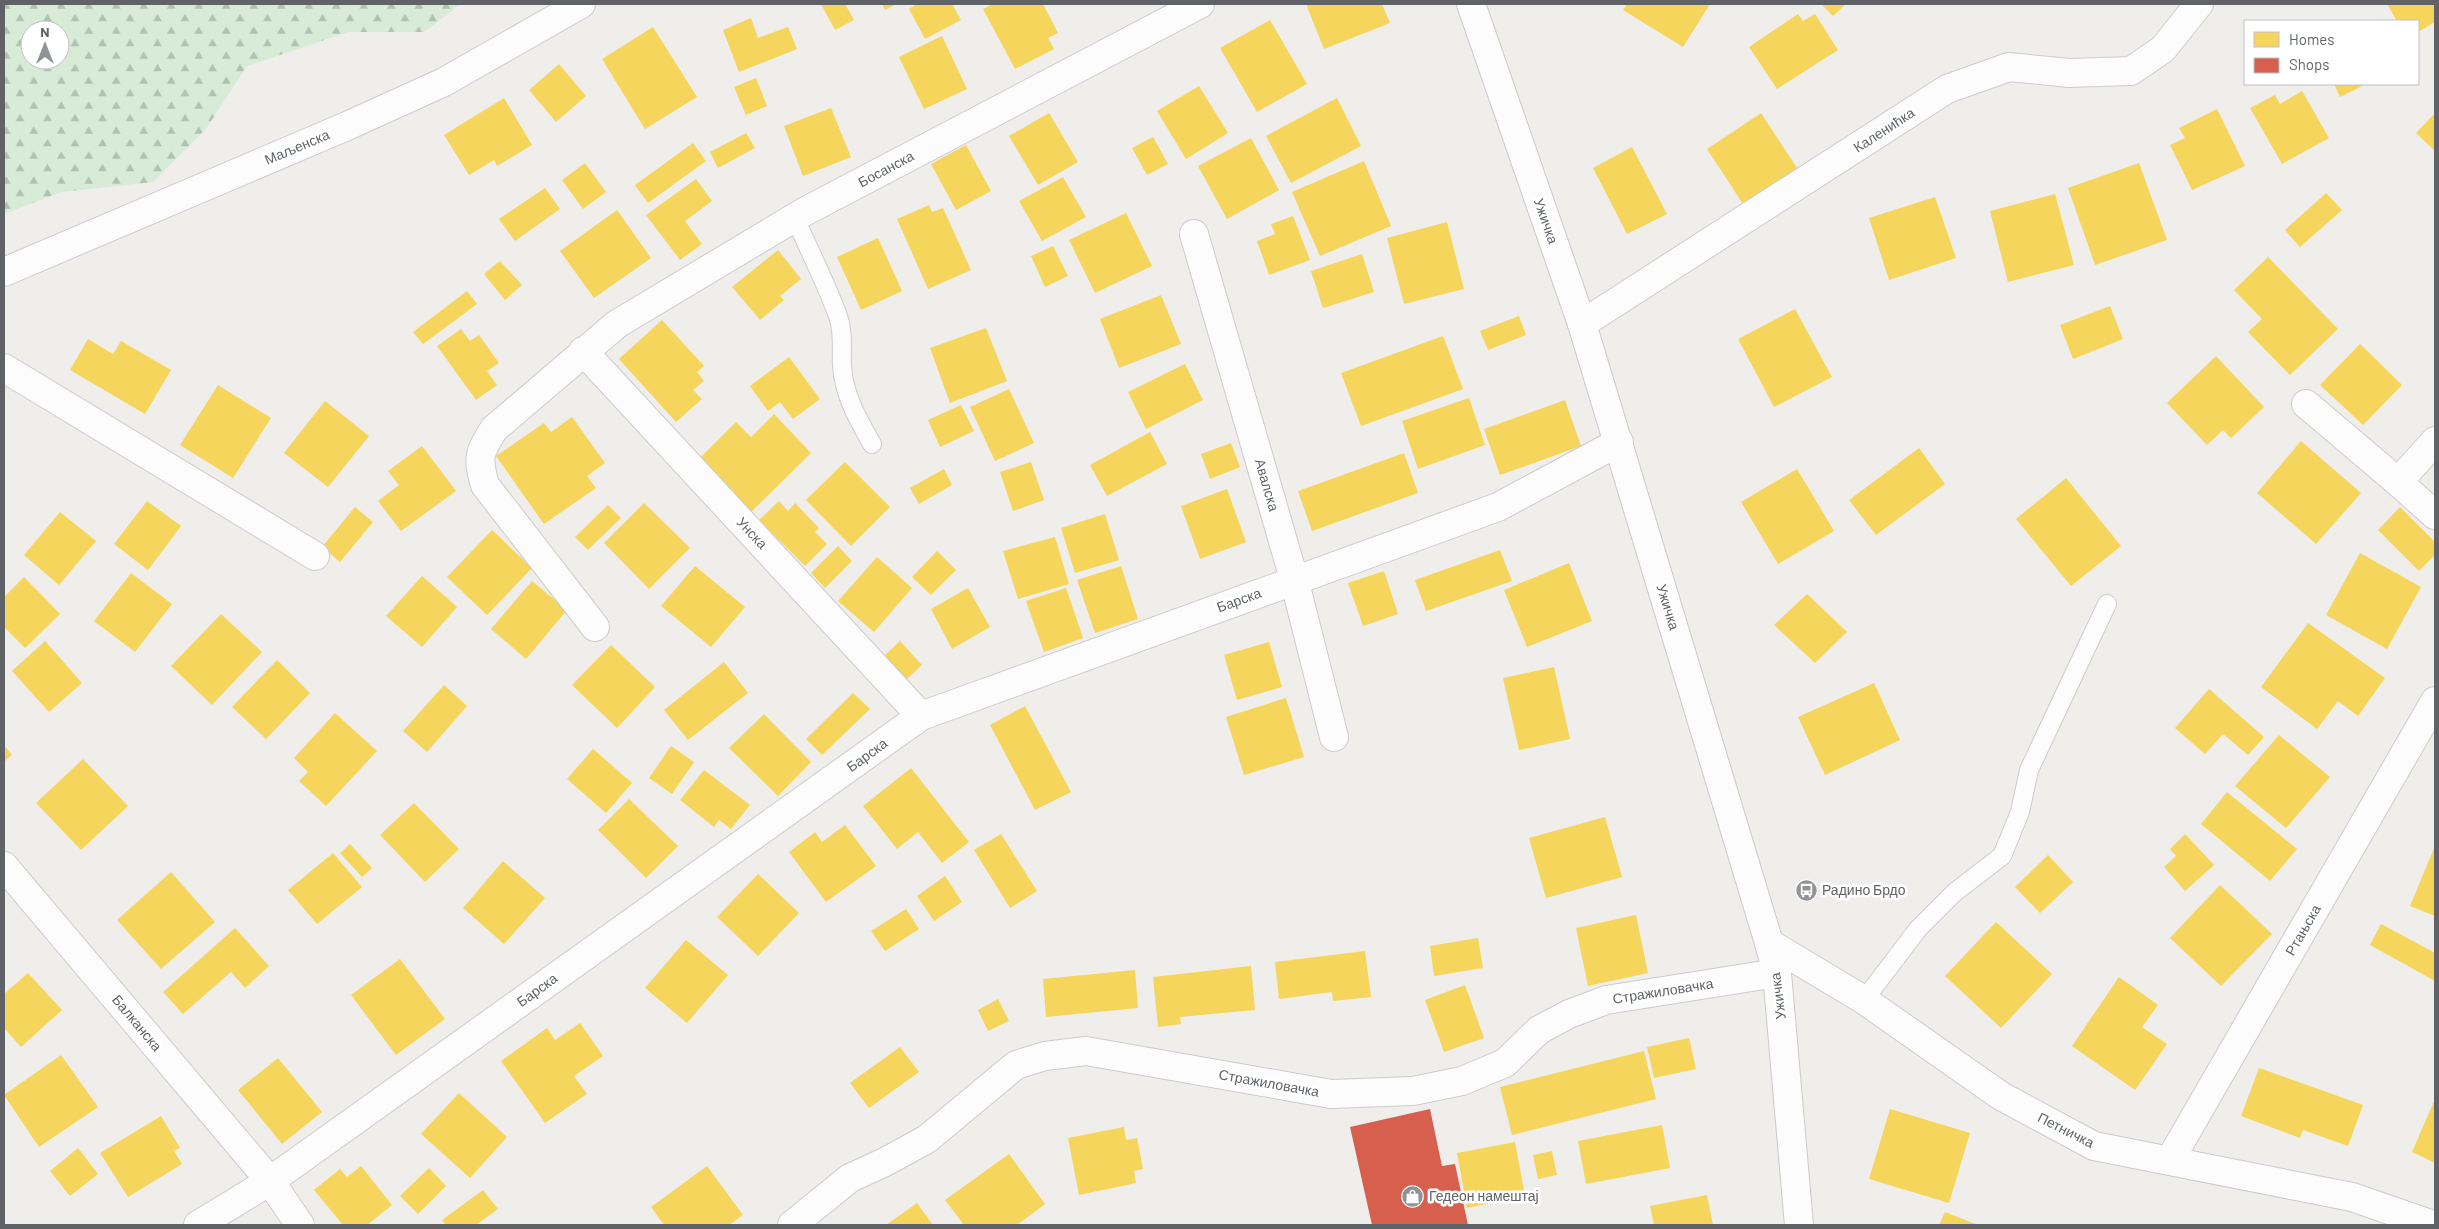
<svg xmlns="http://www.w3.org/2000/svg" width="2439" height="1229" viewBox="0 0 2439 1229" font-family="Barlow,sans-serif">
  <defs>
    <pattern id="forest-firs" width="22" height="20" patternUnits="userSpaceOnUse" patternTransform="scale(1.25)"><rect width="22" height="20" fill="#d8ebd6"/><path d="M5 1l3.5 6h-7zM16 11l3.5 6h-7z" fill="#b2c2b1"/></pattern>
  </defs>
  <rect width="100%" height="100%" fill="#efeeea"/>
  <path fill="url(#forest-firs)" fill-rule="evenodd" d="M4 4H461L424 32H348L247 66 206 129 153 182 62 192 4 214ZM30 30H60V60H30Z"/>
  <path fill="#f6d55c" d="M821 4H845L854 20 835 30Z
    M882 4H897L885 10Z
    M917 4H952L961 20 925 39 909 9Z
    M993 4H1043L1058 33 1048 38 1054 49 1015 69 983 9Z
    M1306 4H1382L1390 23 1324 49Z
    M1627 4H1710L1683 47 1623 10Z
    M1821 4H1846L1833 16Z
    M2387 4H2435V22L2418 32V21H2397Z
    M1798 14 1803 21 1815 14 1838 50 1777 89 1749 47Z
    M751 18 758 38 788 27 797 49 739 72 723 30Z
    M1270 20 1307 84 1257 112 1220 48Z
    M653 27 697 97 645 129 602 59Z
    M942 36 967 89 924 109 899 57Z
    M559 64 586 96 556 122 529 90Z
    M756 78 767 106 746 115 734 87Z
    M2334 84H2366L2340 97Z
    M1199 86 1228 133 1186 159 1157 111Z
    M2302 91 2329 138 2282 164 2250 108 2275 95 2280 104Z
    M504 98 532 145 497 166 494 160 469 175 444 135Z
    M1337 98 1361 146 1291 183 1266 136Z
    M831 108 851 157 803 176 784 126Z
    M2217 109 2245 166 2192 190 2170 145 2185 138 2179 128Z
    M1049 113 1078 162 1038 185 1009 136Z
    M1761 113 1799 171 1745 207 1707 149Z
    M2435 113V151L2416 133Z
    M746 133 755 148 718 168 710 152Z
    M1153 137 1168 164 1147 175 1132 148Z
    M1251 138 1279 190 1227 219 1198 166Z
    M693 143 706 161 648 203 635 185Z
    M966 145 991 191 956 210 931 164Z
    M1632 147 1667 214 1627 234 1593 168Z
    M1364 161 1391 226 1320 256 1292 192Z
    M585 163 606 192 583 209 562 180Z
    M2139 163 2167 240 2095 265 2068 188Z
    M1063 177 1086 217 1042 241 1019 201Z
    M696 179 712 201 685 221 702 244 680 260 646 215Z
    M545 188 560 209 515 241 499 219Z
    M2326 193 2342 210 2300 247 2285 230Z
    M2055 194 2074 265 2008 282 1990 211Z
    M1935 197 1956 258 1889 280 1869 218Z
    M929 205 932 212 943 208 971 270 928 289 897 219Z
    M617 210 651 258 594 298 560 251Z
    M1126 213 1152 266 1095 293 1069 240Z
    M1293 216 1310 260 1269 275 1257 241 1275 234 1271 224Z
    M1447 222 1464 289 1404 304 1387 238Z
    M878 238 902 291 861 310 837 257Z
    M1053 246 1068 276 1045 287 1031 256Z
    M778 250 801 279 780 296 784 300 760 320 732 287Z
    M1362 254 1374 292 1323 308 1311 271Z
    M2268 257 2338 329 2290 375 2248 332 2262 319 2234 290Z
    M500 261 522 285 505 300 484 274Z
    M467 291 477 304 423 344 413 332Z
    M1161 295 1181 344 1119 368 1100 319Z
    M2110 306 2123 339 2073 359 2060 325Z
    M1795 309 1832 377 1774 407 1738 339Z
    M1519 316 1526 335 1488 350 1480 331Z
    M662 320 704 366 697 372 704 381 693 390 702 399 676 422 619 359Z
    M986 328 1007 381 950 403 930 348Z
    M461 329 470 341 479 335 499 363 487 371 497 385 476 400 437 346Z
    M1443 336 1463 389 1361 426 1341 373Z
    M88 339 113 354 121 341 171 370 145 414 70 370Z
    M2360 344 2402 385 2363 425 2320 385Z
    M2216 356 2264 407 2231 438 2223 430 2207 445 2167 403Z
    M789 357 820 399 793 419 780 402 768 411 750 386Z
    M1185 364 1203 400 1146 429 1128 392Z
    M218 385 271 418 233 478 180 445Z
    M1009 389 1034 443 995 461 970 407Z
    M1469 398 1485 445 1418 469 1402 421Z
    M1565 400 1581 446 1500 475 1484 429Z
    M325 401 369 436 328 487 284 453Z
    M961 405 974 431 940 447 928 420Z
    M774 414 811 453 750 513 698 460 736 422 751 437Z
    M572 417 605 463 587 476 596 488 544 524 496 456 544 423 551 432Z
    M1150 432 1167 464 1107 496 1090 465Z
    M2301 441 2361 493 2316 544 2257 493Z
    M1231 443 1240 467 1210 479 1201 454Z
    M422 446 456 491 401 531 378 501 399 485 388 471Z
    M1919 448 1945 484 1876 535 1849 500Z
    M1404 453 1418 493 1312 531 1298 491Z
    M845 462 890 507 851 546 806 500Z
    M1031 462 1044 500 1013 511 1000 472Z
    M944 469 952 485 919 504 910 488Z
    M1797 469 1834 531 1778 564 1741 502Z
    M2066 478 2121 546 2071 586 2016 519Z
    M1227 489 1246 542 1200 559 1181 506Z
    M147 501 181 526 148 570 114 544Z
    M779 501 788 511 795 503 819 528 815 532 827 544 805 566 759 520Z
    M644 503 690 548 649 589 604 543Z
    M608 505 621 518 588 550 575 537Z
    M355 507 373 522 340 562 322 547Z
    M2400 507 2435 542V555L2419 571 2378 530Z
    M60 512 96 541 59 585 24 555Z
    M1105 514 1119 560 1075 573 1061 528Z
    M492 530 532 568 487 615 447 577Z
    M1055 537 1069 584 1018 599 1003 551Z
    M838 546 852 561 825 588 811 573Z
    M1500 550 1512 581 1426 611 1415 580Z
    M937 551 956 570 931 595 912 577Z
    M2360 553 2421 587 2387 649 2326 615Z
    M877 557 912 588 874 632 838 601Z
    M1569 563 1592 621 1527 647 1504 590Z
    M695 566 745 607 711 647 661 606Z
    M1121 566 1138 619 1095 633 1077 580Z
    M1384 571 1398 614 1363 626 1348 583Z
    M131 573 172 604 135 652 94 621Z
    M422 576 457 607 422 647 386 616Z
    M24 577 60 614 25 648 4 627V597Z
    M532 581 567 610 526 659 491 629Z
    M968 588 990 627 952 649 931 609Z
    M1066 588 1083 638 1044 652 1026 601Z
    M1807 594 1847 632 1815 663 1774 625Z
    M221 614 262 652 212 705 171 666Z
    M2308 623 2385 678 2358 716 2338 701 2317 729 2261 687Z
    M45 641 82 683 49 712 12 671Z
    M900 641 922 665 906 680 884 656Z
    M1269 642 1282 687 1237 700 1224 655Z
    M611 645 655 687 617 728 572 685Z
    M277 660 310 693 266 739 232 707Z
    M724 662 748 693 688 740 664 710Z
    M1554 667 1570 739 1519 750 1503 678Z
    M1874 683 1900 740 1825 775 1798 717Z
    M444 685 467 706 427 752 403 731Z
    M2209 689 2264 737 2248 755 2223 734 2205 754 2175 728Z
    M853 693 870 709 822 755 806 739Z
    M1286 698 1304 757 1244 775 1226 717Z
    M1025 706 1071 792 1035 810 990 725Z
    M335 713 377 751 326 806 299 781 308 772 294 758Z
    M764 714 811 762 778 796 729 748Z
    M2279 735 2330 777 2286 828 2235 786Z
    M4 745 12 755 4 762Z
    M671 746 694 762 672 794 649 778Z
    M593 749 632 783 606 813 567 779Z
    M83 759 128 806 81 850 36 803Z
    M911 768 969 842 942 863 918 832 897 849 863 806Z
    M704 770 750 805 731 829 719 820 714 827 680 800Z
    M2227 792 2297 849 2270 881 2201 824Z
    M629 799 678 846 646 878 598 830Z
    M414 803 459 849 425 882 380 835Z
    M1605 817 1622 877 1546 898 1529 838Z
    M845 825 876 866 826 902 789 852 815 832 822 842Z
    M1001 834 1037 891 1010 908 974 850Z
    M2185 834 2214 865 2185 891 2164 867 2176 856 2170 849Z
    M350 844 372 868 362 877 340 853Z
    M2435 846V916L2410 906Z
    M333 853 362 887 317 924 288 890Z
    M2048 855 2073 882 2040 913 2015 887Z
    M503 861 545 898 504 944 463 908Z
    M171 872 215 922 161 969 117 920Z
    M758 874 799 913 758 956 717 917Z
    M945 876 962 902 934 921 917 896Z
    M2220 885 2272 934 2221 986 2170 938Z
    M906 909 919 929 885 951 871 931Z
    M1636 915 1648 973 1588 986 1576 928Z
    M1996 922 2052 974 2001 1028 1945 976Z
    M2381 924 2435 953V981L2370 945Z
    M235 928 269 966 245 988 231 972 183 1014 163 992Z
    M1478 938 1483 968 1434 976 1430 946Z
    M686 940 728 975 687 1023 645 988Z
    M1365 951 1371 997 1333 1001 1332 992 1279 999 1275 962Z
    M400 959 445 1019 396 1055 351 995Z
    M1251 966 1255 1010 1180 1017 1181 1024 1158 1027 1153 977Z
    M1135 970 1138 1008 1046 1017 1043 979Z
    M28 973 62 1010 21 1047 4 1028V994Z
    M2119 977 2158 1005 2142 1027 2167 1044 2135 1090 2072 1046Z
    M1465 985 1484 1038 1444 1052 1425 1000Z
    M998 999 1009 1021 988 1031 978 1010Z
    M580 1023 603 1056 574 1076 587 1094 545 1123 501 1061 547 1028 555 1040Z
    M1689 1038 1696 1069 1654 1078 1647 1047Z
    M900 1047 919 1072 869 1108 850 1083Z
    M1644 1051 1656 1099 1512 1135 1500 1087Z
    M61 1055 98 1107 39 1147 4 1095Z
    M278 1058 322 1112 282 1144 238 1090Z
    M2259 1068 2363 1105 2348 1146 2303 1130 2300 1138 2241 1116Z
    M459 1093 507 1137 470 1178 421 1134Z
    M2435 1099V1163L2412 1152Z
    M1890 1109 1970 1133 1949 1203 1869 1179Z
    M161 1116 180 1148 174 1151 182 1164 128 1197 100 1153Z
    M1662 1125 1670 1168 1586 1184 1578 1141Z
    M1124 1127 1126 1140 1137 1138 1143 1169 1134 1171 1136 1183 1079 1195 1068 1138Z
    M1515 1142 1525 1196 1467 1208 1457 1153Z
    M78 1148 98 1174 70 1196 50 1171Z
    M1552 1151 1557 1175 1538 1179 1533 1155Z
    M1009 1154 1045 1204 1017 1225H964L945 1200Z
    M361 1166 392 1205 367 1225H343L314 1190 340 1169 347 1177Z
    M707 1166 743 1215 729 1225H664L651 1207Z
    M429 1168 446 1186 418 1214 400 1196Z
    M483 1190 498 1209 476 1225H446L442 1220Z
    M1707 1195 1713 1225H1654L1650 1206Z
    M917 1203 933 1225H886Z
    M1945 1212 1978 1225H1939Z"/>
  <path fill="#d6604d" d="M1430 1109 1442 1166 1455 1164 1468 1225H1372L1350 1127Z"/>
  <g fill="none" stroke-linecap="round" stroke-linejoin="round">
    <defs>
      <path id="service" d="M795 218C809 250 826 283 838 316 844 333 841 349 842 366 844 396 858 419 872 444
        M1864 1000 1918 929 1955 892 2002 856 2020 812 2029 770 2107 604"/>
      <path id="minor" d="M1194 234 1294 579 1334 737
        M4 272 347 126 444 82 581 4
        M1582 324 1947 89 2009 67 2069 73 2131 71 2163 49 2199 4
        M583 351 921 716
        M4 368 315 556
        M2306 404 2398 482
        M2435 441 2398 482 2435 515
        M595 627 485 485C477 457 479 453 494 429L617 324 804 212 1200 4
        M4 866 270 1181 300 1225
        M1769 943 1864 1000 2001 1096 2094 1146 2352 1197 2433 1225
        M2170 1160 2435 701
        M198 1225 270 1181 921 716 1498 507 1619 442
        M792 1225 850 1178 885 1162 927 1139 1016 1065 1045 1056 1086 1051 1331 1094 1413 1091 1462 1081 1505 1063 1539 1030 1569 1014 1606 1000 1777 973"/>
      <path id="secondary" d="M1471 4 1582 324 1769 943 1777 973 1799 1225"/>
    </defs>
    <use href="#service" stroke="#cbcccc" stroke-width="20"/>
    <use href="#minor" stroke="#cbcccc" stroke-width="30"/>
    <use href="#secondary" stroke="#cacacb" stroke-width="30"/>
    <use href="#service" stroke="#fdfcfc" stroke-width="18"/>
    <use href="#minor" stroke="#fdfcfc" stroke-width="28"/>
    <use href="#secondary" stroke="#fdfcfc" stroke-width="28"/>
  </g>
  <defs>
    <symbol id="bus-disc" viewBox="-11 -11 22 22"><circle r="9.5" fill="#919496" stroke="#fff"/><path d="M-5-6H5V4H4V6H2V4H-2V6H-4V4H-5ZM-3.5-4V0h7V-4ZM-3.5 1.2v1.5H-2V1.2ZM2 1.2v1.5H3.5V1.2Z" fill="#fff"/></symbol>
    <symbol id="shop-disc" viewBox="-11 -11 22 22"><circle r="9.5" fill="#919496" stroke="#fff"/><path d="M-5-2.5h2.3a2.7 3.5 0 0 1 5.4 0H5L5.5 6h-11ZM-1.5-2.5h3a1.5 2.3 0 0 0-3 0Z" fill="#fff"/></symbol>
  </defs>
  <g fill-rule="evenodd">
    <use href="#bus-disc" x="1794" y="878" width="25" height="25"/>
    <use href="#shop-disc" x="1400" y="1184" width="25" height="25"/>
  </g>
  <g text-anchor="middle" stroke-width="5" stroke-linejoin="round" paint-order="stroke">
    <g font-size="14" fill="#5f6368" stroke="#fff">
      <text transform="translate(1884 130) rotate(-33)" y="5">Каленићка</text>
      <text transform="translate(297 147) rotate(-23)" y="5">Маљенска</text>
      <text transform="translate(886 169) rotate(-28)" y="5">Босанска</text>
      <text transform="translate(1546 221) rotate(71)" y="5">Ужичка</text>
      <text transform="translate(1267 485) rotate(74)" y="5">Авалска</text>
      <text transform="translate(752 533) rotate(47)" y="5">Унска</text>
      <text transform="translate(1239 600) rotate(-20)" y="5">Барска</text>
      <text transform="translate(1668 607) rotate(73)" y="5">Ужичка</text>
      <text transform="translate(867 755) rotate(-36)" y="5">Барска</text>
      <text transform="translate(2303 930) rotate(-60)" y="5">Ртањска</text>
      <text transform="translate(537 990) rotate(-36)" y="5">Барска</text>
      <text transform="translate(1663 991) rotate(-9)" y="5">Стражиловачка</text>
      <text transform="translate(1778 996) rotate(-97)" y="5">Ужичка</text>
      <text transform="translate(137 1023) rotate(50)" y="5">Балканска</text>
      <text transform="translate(1269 1083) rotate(10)" y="5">Стражиловачка</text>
      <text transform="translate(2066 1130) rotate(27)" y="5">Петничка</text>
    </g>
    <g font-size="14" fill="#5f6368" stroke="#fff" text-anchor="start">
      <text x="1822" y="895">Радино Брдо</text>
      <text x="1429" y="1201">Гедеон намештај</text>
    </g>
  </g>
  <rect width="2439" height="1229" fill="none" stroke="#5f6368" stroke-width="10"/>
  <rect x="2244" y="20" width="175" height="65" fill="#ffffff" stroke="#bfc1c3"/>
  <rect x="2254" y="32" width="25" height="15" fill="#f6d55c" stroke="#bfc1c3"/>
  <text x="2289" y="45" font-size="15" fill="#5f6368">Homes</text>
  <rect x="2254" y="58" width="25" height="15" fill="#d6604d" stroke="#bfc1c3"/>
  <text x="2289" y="70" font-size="15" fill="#5f6368">Shops</text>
  <g transform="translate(45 45)"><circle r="24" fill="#ffffff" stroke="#bfc1c3"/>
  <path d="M0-4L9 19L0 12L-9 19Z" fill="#919496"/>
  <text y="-8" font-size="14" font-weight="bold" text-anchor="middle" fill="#5f6368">N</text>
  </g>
</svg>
